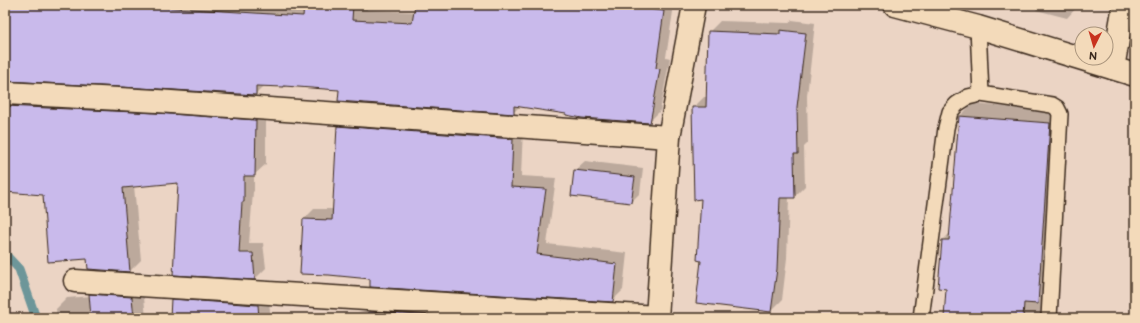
<svg xmlns="http://www.w3.org/2000/svg" width="1140" height="323" viewBox="0 0 1140 323" font-family="'Balsamiq Sans',sans-serif">
  <rect width="100%" height="100%" fill="#ebd4c4"/>
  <filter id="ink" filterUnits="userSpaceOnUse"><feTurbulence type="fractalNoise" baseFrequency=".025" numOctaves="2"/><feDisplacementMap in="SourceGraphic" scale="8" xChannelSelector="R" yChannelSelector="G"/><feConvolveMatrix kernelMatrix="1 2 1 2 8 2 1 2 1" color-interpolation-filters="sRGB"/></filter>
  <g filter="url(#ink)">
    <path fill="#0003" d="M5 5H367V10L415 12 416 5H674L666 57 670 58 660 111 649 122 568 113 520 106 513 113 340 89 285 85 284 86 265 85 256 94 5 80Z
      M1038 5H1079L1067 18 1036 10Z
      M792 20 815 23 807 96 808 143 804 147 805 186 794 197H789L787 258 782 300 771 311 702 260V198L693 108 704 97H707L709 32 720 21 788 23Z
      M5 103 266 110V164L254 175V191L253 192 249 243H263L266 268 255 279 174 274 179 182 134 186 141 260 130 271 88 258 44 194 5 191Z
      M972 104 1063 111 1048 318H945L948 288 943 240 950 233 960 116Z
      M348 116 523 128 521 176 556 178 547 244 627 253 623 290 612 301 371 278 304 219 314 209H333L338 127Z
      M585 161 643 168 640 193 631 202 572 195 575 170Z
      M101 284 143 287 146 318H57L56 309 67 298 91 296Z
      M182 289 268 295 271 318H171L172 300Z
      M381 301 542 318H369V312Z"/>
    <g fill="none" stroke-linecap="round" stroke-linejoin="round">
      <path stroke="#6d9699" stroke-width="9" d="M5 254 19 269 36 318"/>
    </g>
    <path fill="#c9baeb" stroke="#3b2a1e" d="M5 5H143V6L303 16 304 5H353L352 20 412 23 415 5H615L664 11 656 68 660 69 650 123 582 118 566 115V114L514 106V114L338 101 339 90 284 86V87L256 86V95L158 89 5 81Z
      M780 30 806 33 797 107 798 154H794L795 198H780L777 269 771 312 696 303 701 261 697 260 701 199 694 200 692 107H706L708 31 780 34Z
      M5 106 156 113 256 120 255 176H244V202H242L239 253H253L255 280 173 275 178 183 123 188 130 272 88 269 87 259 48 262 43 195 5 192Z
      M959 116 1050 123 1038 304 1024 303 1023 318H944L946 289 938 288 942 240H949Z
      M337 126 513 139 511 187 546 189 537 254 617 264 613 302 370 287V279L329 275 300 274 303 219 332 220Z
      M574 170 635 177 631 203 571 196Z
      M89 294 132 297 134 318H91Z
      M171 299 258 305 259 318H170Z
      M368 312 471 318H368Z"/>
    <g fill="none" stroke-linecap="round" stroke-linejoin="round">
      <defs>
        <path id="lane" d="M978 27 981 94
          M921 318 946 128 950 112 957 104 968 97 981 94 1052 105 1057 108 1060 114 1049 318"/>
        <path id="street" d="M1113 68 1124 5
          M5 93 157 101 669 137
          M75 281 657 317
          M657 318 669 137 694 5"/>
        <path id="secondary" d="M895 5 978 27 1135 75"/>
      </defs>
      <use href="#lane" stroke="#3b2a1e" stroke-width="18"/>
      <use href="#street" stroke="#3b2a1e" stroke-width="25"/>
      <use href="#secondary" stroke="#3b2a1e" stroke-width="25"/>
      <use href="#lane" stroke="#f3daba" stroke-width="15"/>
      <use href="#street" stroke="#f3daba" stroke-width="22"/>
      <use href="#secondary" stroke="#f3daba" stroke-width="22"/>
    </g>
  </g>
  <rect width="1140" height="323" fill="none" stroke="#f3daba" stroke-width="20"/>
  <rect x="10" y="10" width="1120" height="303" fill="none" stroke="#3b2a1e" stroke-width="1.5" filter="url(#ink)"/>
  <g transform="translate(1094 46) rotate(185)"><circle r="19" fill="#f3daba" stroke="#a9947c"/>
  <path d="M0-3L7 15L0 10L-7 15Z" fill="#c8321e"/>
  <text y="-6" font-size="11" font-weight="bold" text-anchor="middle" fill="#3b2a1e">N</text>
  </g>
</svg>
